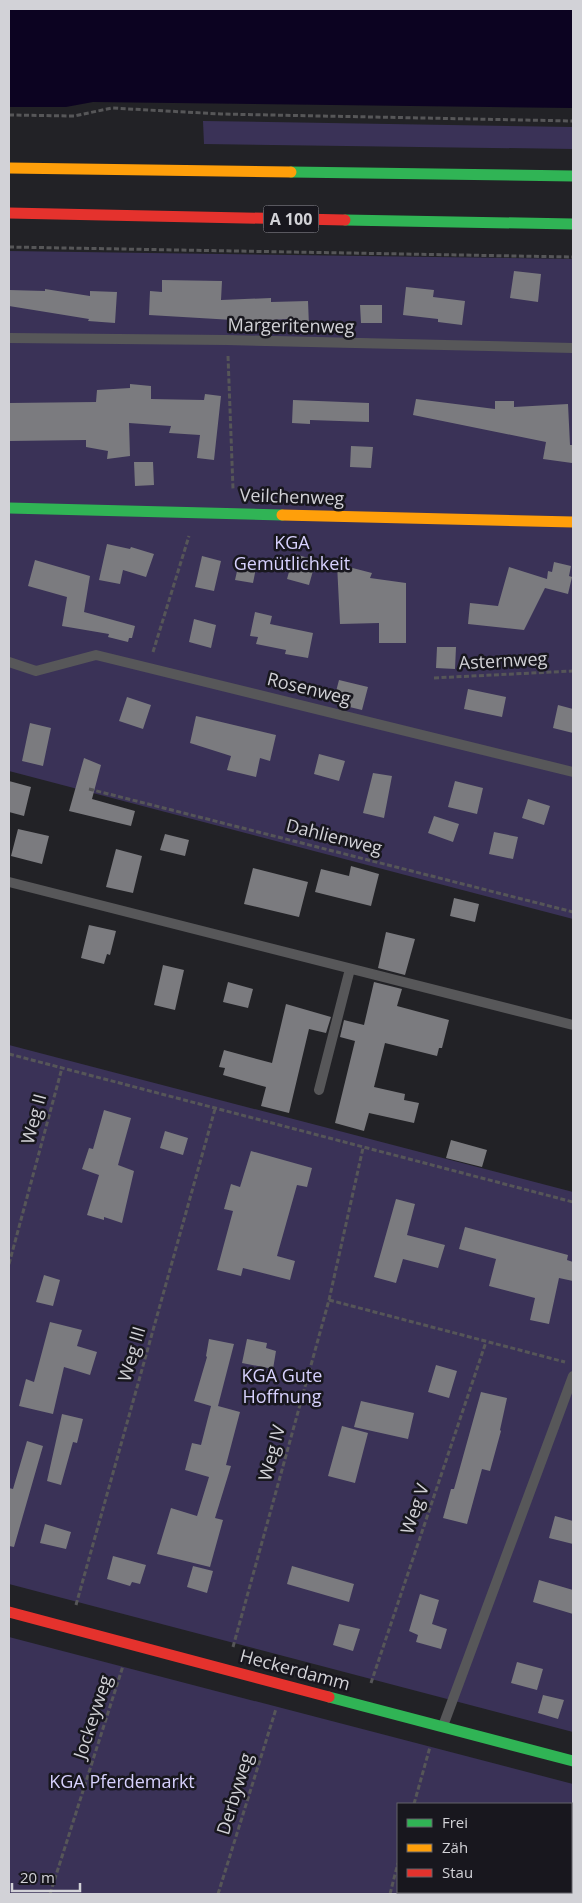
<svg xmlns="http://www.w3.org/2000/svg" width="582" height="1903" viewBox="0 0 582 1903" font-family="'Open Sans',sans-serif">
  <rect width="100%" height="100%" fill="#222226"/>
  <path fill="#3a3257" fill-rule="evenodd" d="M203 121 573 127V149L204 144Z
    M9 251 573 259V919L9 771Z
    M9 1045 573 1192V1732L9 1584Z
    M9 1637 573 1784V1894H9ZM571 1804V1892H398V1804Z"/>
  <path fill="#0c0321" d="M9 9H573V108L93 102 66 107H9Z"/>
  <path fill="#7b7b7f" d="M514 271 541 274 538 302 510 298Z
    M162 280 222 281 221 300 271 298V302L308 301 309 326H289V319L250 321 149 315 150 291 162 292Z
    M406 287 434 290 433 297 465 301 462 325 438 322V319L403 315Z
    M45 289 90 296V291L117 292 115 323 88 321 89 319 9 306V290L45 291Z
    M360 305H382V323H361Z
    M130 384 151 386V399L204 400 205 394 221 396 214 460 197 458 200 435 169 433 171 426 129 423 130 456 107 459 108 451 86 447V440L9 441V403L96 402 97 390 130 388Z
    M416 399 495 409V401H514V407L568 404 570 445H573L572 463 543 459 546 442 413 415Z
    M293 400 369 403V422L310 420V424L292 423Z
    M351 446 373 447 371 468 350 467Z
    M134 462H153L154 485 135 486Z
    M107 544 130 549 131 547 154 554 146 577 123 570 120 584 99 580Z
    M294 554 316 560 309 585 287 579Z
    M202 556 221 561 214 591 195 587Z
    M240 558 257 563 253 583 235 580Z
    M35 560 90 576 84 612 135 626 132 638H129L128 642 108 637 109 634 62 626 67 597 28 586Z
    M554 562 571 566 569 576 572 577 568 594 545 588 524 630 468 624 470 603 498 606 509 567 547 579 548 571 552 572Z
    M337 564 372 573 370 578 406 583V643H379V623L340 624Z
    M255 612 272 616 270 624 313 633 308 658 285 654 286 650 256 644 258 637 250 636Z
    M194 619 216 625 211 648 189 642Z
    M437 647H456L455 669 436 668Z
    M339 680 368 687 362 710 333 703Z
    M468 689 506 697 502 717 464 709Z
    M127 697 151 705 143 729 119 721Z
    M558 705 573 709V733L553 728Z
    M196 716 276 735 270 761 260 758 256 777 227 770 231 756 190 743Z
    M30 723 51 728 43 766 22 761Z
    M319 754 345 761 339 781 314 774Z
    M84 758 101 765 92 799 135 811 131 826 69 811Z
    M373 773 392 776 384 818 363 813Z
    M9 781 31 787 24 816 9 812Z
    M455 781 483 788 477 814 448 807Z
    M528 799 550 806 544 825 522 818Z
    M434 816 459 824 453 842 428 833Z
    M18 829 49 836 42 864 11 856Z
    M494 832 518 837 513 859 489 854Z
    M165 834 189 840 185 856 160 850Z
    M116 849 142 856 133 893 106 887Z
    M351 866 379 874 371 906 315 892 321 869 349 876Z
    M253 868 308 882 299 917 244 904Z
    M454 898 479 904 475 922 450 916Z
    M89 925 116 931 110 955 107 954 104 964 81 958Z
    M386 932 415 939 405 975 378 968Z
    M163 965 184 970 175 1010 154 1005Z
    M228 982 253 989 248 1008 223 1002Z
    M374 982 402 989 397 1006 449 1020 442 1048H439L437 1056 385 1043 374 1087 405 1094 404 1100 419 1103 414 1123 369 1113 364 1131 335 1123 355 1041 340 1037 344 1020 364 1025Z
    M286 1004 331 1017 326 1033 309 1029 289 1113 261 1106 266 1087 223 1075 225 1068 219 1067 224 1050 272 1063Z
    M104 1110 131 1118 118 1165 134 1171 122 1223 104 1217V1220L87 1215 99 1175 82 1169 89 1148 93 1149Z
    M165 1131 188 1138 183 1155 160 1148Z
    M451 1140 487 1150 482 1167 446 1158Z
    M251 1151 312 1168 307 1187 297 1185 277 1256 295 1261 290 1280 243 1268 241 1276 217 1270 233 1211 224 1209 231 1184 240 1187Z
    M396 1199 415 1204 407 1235 445 1245 438 1268 403 1259 396 1283 374 1277Z
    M465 1227 568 1255 567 1260 573 1262V1281L559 1278 549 1324 530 1320 535 1298 489 1286 496 1259 459 1249Z
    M44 1275 60 1280 53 1306 36 1302Z
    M50 1322 82 1330 77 1346 97 1352 90 1375 64 1367 53 1414 19 1406 26 1379 34 1382Z
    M209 1339 234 1344 218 1406 240 1412 226 1465 231 1466 215 1518 223 1520 210 1567 157 1554 171 1508 197 1516 209 1477 185 1470 192 1443 201 1445 211 1406 194 1401 207 1357 206 1356Z
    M247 1339 267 1343 266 1348 276 1351 273 1369 242 1363Z
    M436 1365 457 1371 449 1398 428 1392Z
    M481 1392 507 1398 500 1430 501 1431 490 1471 482 1469 467 1524 443 1518 451 1489H454Z
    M361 1401 414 1413 408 1439 354 1427Z
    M62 1414 83 1419 77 1443 73 1442 61 1485 47 1481Z
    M342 1426 368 1433 355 1483 328 1476Z
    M27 1441 43 1446 14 1547 9 1546V1488L13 1489Z
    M555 1516 573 1521V1544L549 1538Z
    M45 1524 71 1532 66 1549 40 1543Z
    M113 1556 146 1565 140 1584 132 1582 130 1586 107 1579Z
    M193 1566 213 1571 207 1593 187 1587Z
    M292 1566 354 1584 349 1602 287 1584Z
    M539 1580 573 1590V1614L533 1602Z
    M420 1594 439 1600 432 1624 447 1629 441 1649 416 1642 418 1635 409 1631Z
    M339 1624 360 1629 353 1651 333 1645Z
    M517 1662 543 1669 537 1690 511 1683Z
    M543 1695 564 1700 558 1719 538 1713Z"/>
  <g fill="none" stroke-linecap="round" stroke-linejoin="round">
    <path stroke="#565658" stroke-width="3" stroke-dasharray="5 2.5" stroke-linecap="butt" d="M9 115 74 116 112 108 221 114 573 121
      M9 247 573 257
      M228 356 233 489
      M153 652 189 536
      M434 678 573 671
      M89 789 573 912
      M9 1054 573 1202
      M9 1264 62 1068
      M329 1300 565 1362
      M76 1605 215 1109
      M233 1647 329 1300 363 1148
      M371 1683 486 1342
      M414 1804 430 1747
      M571 1874 573 1869
      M50 1894 123 1666
      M218 1894 276 1709
      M390 1894 398 1863
      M562 1894 563 1892"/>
    <path stroke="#575759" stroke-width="10" d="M9 338 227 340 573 348
      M9 662 36 671 96 655 573 772
      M9 882 573 1025
      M319 1090 350 969
      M443 1726 573 1376"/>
    <path stroke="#30b455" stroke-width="11" d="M291 172 573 176
      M345 220 573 224
      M9 508 282 515
      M329 1697 573 1761"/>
    <path stroke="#ff9f0a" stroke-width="11" d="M9 168 291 172
      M282 515 573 522"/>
    <path stroke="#e5322d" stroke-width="11" d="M9 213 345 220
      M9 1612 329 1697"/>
  </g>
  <g text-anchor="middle" stroke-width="5" stroke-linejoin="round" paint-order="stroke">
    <rect fill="#18171e" stroke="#9a9aa0" stroke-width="1" x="263.5" y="205.5" width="55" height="27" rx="4"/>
    <g font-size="16" font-weight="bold" fill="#d2d2d7">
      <text x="291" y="225">A 100</text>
    </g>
    <g font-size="18" fill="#d2d2d7" stroke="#18171e">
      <text transform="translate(291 326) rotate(1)" y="6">Margeritenweg</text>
      <text transform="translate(292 497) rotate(2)" y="6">Veilchenweg</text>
      <text transform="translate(503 661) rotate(-3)" y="6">Asternweg</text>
      <text transform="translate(309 689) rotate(14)" y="6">Rosenweg</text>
      <text transform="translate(334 837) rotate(14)" y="6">Dahlienweg</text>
      <text transform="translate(34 1119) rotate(-75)" y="6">Weg II</text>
      <text transform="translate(132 1354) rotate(-74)" y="6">Weg III</text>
      <text transform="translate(272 1453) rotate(-75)" y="6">Weg IV</text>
      <text transform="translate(415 1509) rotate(-71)" y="6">Weg V</text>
      <text transform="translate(295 1670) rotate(15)" y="6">Heckerdamm</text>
      <text transform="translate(93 1717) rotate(-72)" y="6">Jockeyweg</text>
      <text transform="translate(235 1794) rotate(-73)" y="6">Derbyweg</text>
    </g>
    <g font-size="18" fill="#d7d1fd" stroke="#18171e">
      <text x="292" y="549">KGA<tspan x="292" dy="21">Gemütlichkeit</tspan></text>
      <text x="282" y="1382">KGA Gute<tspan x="282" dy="21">Hoffnung</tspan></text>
      <text x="122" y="1788">KGA Pferdemarkt</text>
    </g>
  </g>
  <rect width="582" height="1903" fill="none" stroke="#d2d2d7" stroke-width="20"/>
  <rect x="397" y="1803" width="175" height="90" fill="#18171e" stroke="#626268"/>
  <rect x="407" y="1819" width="25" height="8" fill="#30b455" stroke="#626268"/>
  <text x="442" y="1828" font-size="15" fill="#d2d2d7">Frei</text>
  <rect x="407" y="1844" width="25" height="8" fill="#ff9f0a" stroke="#626268"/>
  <text x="442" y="1853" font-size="15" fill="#d2d2d7">Zäh</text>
  <rect x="407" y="1869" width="25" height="8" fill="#e5322d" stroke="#626268"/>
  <text x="442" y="1878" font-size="15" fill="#d2d2d7">Stau</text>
  <path d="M12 1883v8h68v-8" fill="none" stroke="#d2d2d7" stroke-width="2.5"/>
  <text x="20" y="1883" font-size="15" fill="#d2d2d7" stroke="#18171e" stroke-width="4" paint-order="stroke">20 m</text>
</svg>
